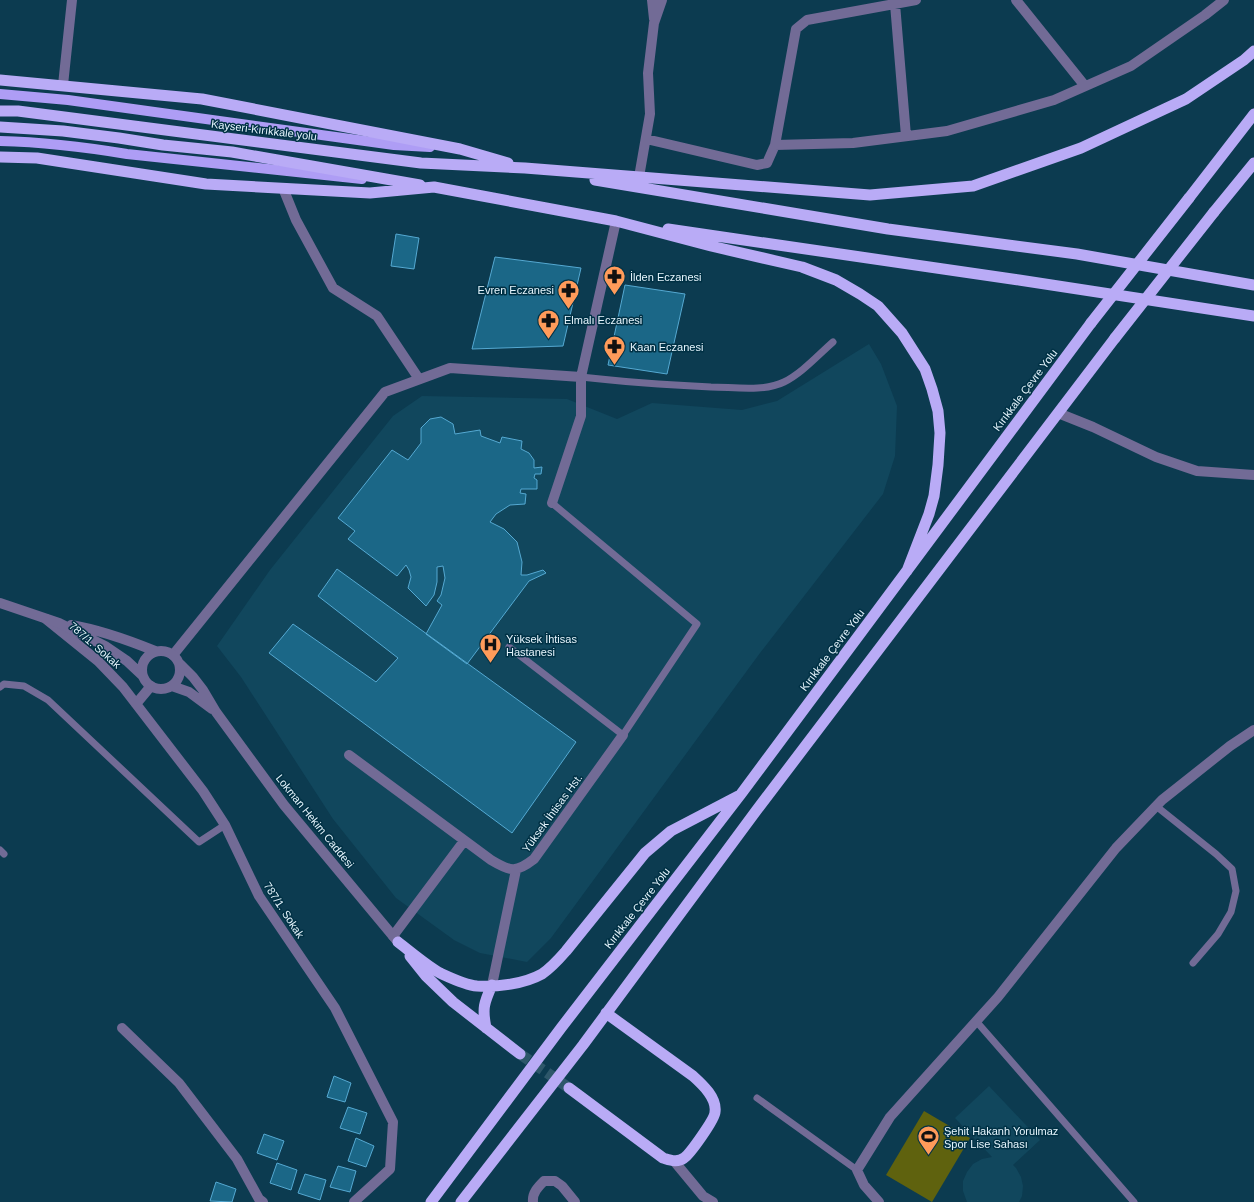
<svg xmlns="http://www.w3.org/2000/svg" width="1254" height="1202" viewBox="0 0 1254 1202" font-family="Helvetica,sans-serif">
  <rect width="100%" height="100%" fill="#0c3b50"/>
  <path fill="#11475d" d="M869 344 881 364 897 406 895 456 883 494 760 653 551 938 527 962 480 953 454 940 396 898 333 819 241 677 217 646 270 570 393 416 422 396 567 399 617 419 652 403 742 410 777 401Z
    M989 1086 1040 1140 1013 1165 1016 1168 1021 1177 1023 1186 1022 1196 1019 1202H967L963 1191V1181L967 1172 973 1164 982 1159 992 1157 955 1118Z"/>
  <path fill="#5f620e" d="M924 1111 970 1138 932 1202 886 1175Z"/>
  <path fill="#1b6787" stroke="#55a9d2" d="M396 234 419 238 414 269 391 266Z
    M495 257 581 268 563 346 472 349Z
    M625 285 685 294 667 374 608 365Z
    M441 417 453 424 455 434 480 430 481 436 500 443 502 437 522 441 521 449 529 453 534 460V468L542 467 541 474H535L534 478 537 480V489H521L520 493 526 494 525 504 510 505 496 514 490 522 504 529 517 542 522 562 521 575H527L543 570 546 573 529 581 467 664 426 634 442 605 437 601 441 595 445 578 443 566 437 567V582L434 595 426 606 408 588 411 577 409 570 406 565 397 576 348 539 355 531 338 518 392 450 408 460 421 443V428L430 419Z
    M337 569 576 742 512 833 269 653 293 624 376 682 398 658 318 596Z
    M334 1076 351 1083 345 1102 327 1097Z
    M348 1107 367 1113 360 1134 340 1128Z
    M264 1134 284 1141 277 1160 257 1153Z
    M356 1138 374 1146 366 1167 348 1161Z
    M277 1163 297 1170 291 1190 270 1183Z
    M338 1166 356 1171 350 1192 330 1187Z
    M305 1174 326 1180 320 1200 298 1193Z
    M216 1182 236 1189 232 1202 210 1201Z"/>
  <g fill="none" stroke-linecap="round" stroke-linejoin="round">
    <path stroke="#2d576a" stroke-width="11" stroke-dasharray="11 5.5" stroke-linecap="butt" d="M520 1054 569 1088"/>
    <path stroke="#726b96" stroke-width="7" d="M581 377C624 382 668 385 711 387 733 387 764 392 784 382 802 373 817 356 833 342
      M509 647 623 735 697 624 552 503
      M0 687 4 684 24 686 48 700 199 842 225 825
      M1156 806 1216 854 1232 869 1236 891 1231 912 1218 934 1193 963
      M0 850 4 854
      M976 1021 1134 1202
      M757 1098 857 1170"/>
    <path stroke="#726b96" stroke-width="10" d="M652 0 654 19
      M1016 0 1085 86
      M895 4 906 136
      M63 85 72 0
      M646 139 757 165 767 163 775 145 853 143 947 131 1054 100 1131 66 1205 15 1224 0
      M775 145 796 29 807 20 916 0
      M639 177 650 114 648 73 654 23 662 0
      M283 188 296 220 333 288 377 316 419 379
      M1058 413 1093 427 1156 457 1197 471 1254 475
      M552 503 581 416V377L616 221
      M46 619 98 661 123 687 203 791 225 825 259 896 335 1008 393 1122 390 1169 354 1202
      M173 655 385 392 450 368 581 377
      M136 704 151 686
      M349 755 491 860C511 872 516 873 534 859L623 735
      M393 936 464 841
      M492 985 516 870
      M122 1028 179 1083 237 1159 259 1199 263 1202
      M674 1161 703 1196 713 1202
      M533 1202C532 1193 538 1187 544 1181H555L562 1186 575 1202
      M879 1202 864 1185 857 1170 890 1117 998 997 1116 848 1162 800 1230 746 1254 730"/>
    <path stroke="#726b96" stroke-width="10" d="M0 603 59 623 105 646 127 661 143 676
      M71 625C101 630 128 640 155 651
      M142 670a19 19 0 1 1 38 0a19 19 0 1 1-38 0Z
      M180 664 193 677 203 690 216 712 284 805 398 942
      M172 686 189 692 212 709"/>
    <path stroke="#ae9df5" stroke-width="10" d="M0 94 68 100 394 145 430 147
      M0 141C42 142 85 147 127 154L362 179"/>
    <path stroke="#b9abf6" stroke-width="11" d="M0 80 202 99 460 149 508 163
      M0 111H18L421 163 525 168 870 195 973 186 1081 148 1186 99 1244 60 1254 51
      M0 127 63 131 119 138 163 145 232 152 420 185
      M0 157 37 158 206 184 370 193 434 187 616 221 711 246 802 267 836 280 860 294 878 306 902 333 925 369 932 389 938 411 940 433 938 465 934 496 929 514 907 571
      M595 180 888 229 1077 254 1254 285
      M1189 198 1254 114
      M1214 212 1254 163
      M668 229 1019 280 1254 316
      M398 942C411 952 426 965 440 973 451 978 465 985 477 986 498 987 524 984 542 974 551 968 559 959 566 951L645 853 671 831 738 796
      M410 956 426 976 453 1002 520 1054
      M486 1028C482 1008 484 1003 492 985
      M569 1088 663 1158C670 1160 677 1163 684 1158 690 1154 715 1119 715 1112 717 1098 703 1085 693 1076L606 1013
      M431 1202 561 1028 741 794 1091 323
      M461 1202 583 1045 756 811 1115 338"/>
    <path stroke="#b9abf6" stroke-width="11" d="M1091 323 1189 198
      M1115 338 1214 212"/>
  </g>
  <defs>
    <symbol id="pharmacy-pin" viewBox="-11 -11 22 30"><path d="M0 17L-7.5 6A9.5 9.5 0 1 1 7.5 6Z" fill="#ff9b5a" stroke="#003145"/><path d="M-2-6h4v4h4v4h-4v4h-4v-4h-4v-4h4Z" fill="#111"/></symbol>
    <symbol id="hospital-pin" viewBox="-11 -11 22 30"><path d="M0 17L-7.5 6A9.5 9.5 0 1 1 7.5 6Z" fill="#ff9b5a" stroke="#003145"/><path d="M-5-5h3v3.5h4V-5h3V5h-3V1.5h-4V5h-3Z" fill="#111"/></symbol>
    <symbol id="stadium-pin" viewBox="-11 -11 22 30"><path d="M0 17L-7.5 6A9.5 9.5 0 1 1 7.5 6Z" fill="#ff9b5a" stroke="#003145"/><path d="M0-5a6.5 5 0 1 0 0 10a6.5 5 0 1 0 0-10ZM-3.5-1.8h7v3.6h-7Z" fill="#111"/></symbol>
  </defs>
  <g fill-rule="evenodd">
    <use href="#pharmacy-pin" x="602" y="264" width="25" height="34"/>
    <use href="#pharmacy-pin" x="556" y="278" width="25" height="34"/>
    <use href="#pharmacy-pin" x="536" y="308" width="25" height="34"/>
    <use href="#pharmacy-pin" x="602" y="334" width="25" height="34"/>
    <use href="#hospital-pin" x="478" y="632" width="25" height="34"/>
    <use href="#stadium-pin" x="916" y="1124" width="25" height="34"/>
  </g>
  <g text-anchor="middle" stroke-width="3" stroke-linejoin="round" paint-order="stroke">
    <g font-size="11" fill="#e5f5fd" stroke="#003145">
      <text transform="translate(264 130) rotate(7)" y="4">Kayseri-Kırıkkale yolu</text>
      <text transform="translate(1025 390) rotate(-53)" y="4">Kırıkkale Çevre Yolu</text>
      <text transform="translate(95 645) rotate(41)" y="4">787/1. Sokak</text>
      <text transform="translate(832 650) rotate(-53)" y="4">Kırıkkale Çevre Yolu</text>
      <text transform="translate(552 813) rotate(-54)" y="4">Yüksek İhtisas Hst.</text>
      <text transform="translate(315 821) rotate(51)" y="4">Lokman Hekim Caddesi</text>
      <text transform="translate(637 908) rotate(-52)" y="4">Kırıkkale Çevre Yolu</text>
      <text transform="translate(284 910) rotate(57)" y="4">787/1. Sokak</text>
    </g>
    <g font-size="11" fill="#e5f5fd" stroke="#003145" text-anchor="start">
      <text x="630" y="281">İlden Eczanesi</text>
      <text x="554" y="294" text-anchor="end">Evren Eczanesi</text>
      <text x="564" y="324">Elmalı Eczanesi</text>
      <text x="630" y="351">Kaan Eczanesi</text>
      <text x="506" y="643">Yüksek İhtisas<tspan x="506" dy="13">Hastanesi</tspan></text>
      <text x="944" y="1135">Şehit Hakanh Yorulmaz<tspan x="944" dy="13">Spor Lise Sahası</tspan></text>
    </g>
  </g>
</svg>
